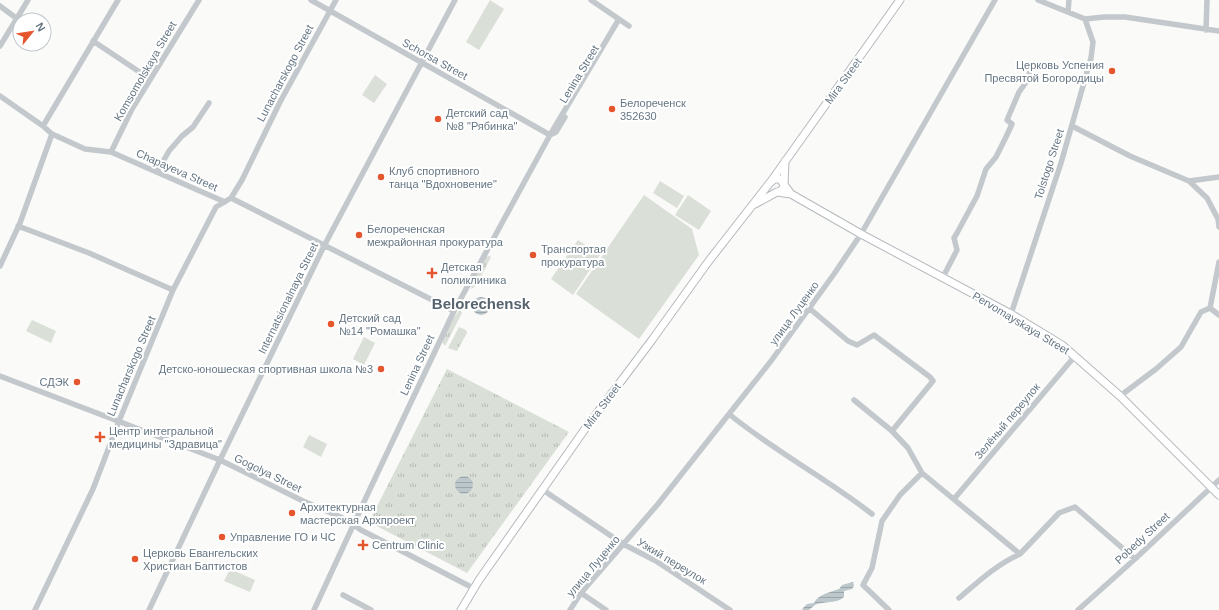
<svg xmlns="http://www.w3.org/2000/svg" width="1219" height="610" viewBox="0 0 1219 610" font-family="Helvetica,sans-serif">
  <defs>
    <pattern id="grass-tufts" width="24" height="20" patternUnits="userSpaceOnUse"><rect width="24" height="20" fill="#dadfd7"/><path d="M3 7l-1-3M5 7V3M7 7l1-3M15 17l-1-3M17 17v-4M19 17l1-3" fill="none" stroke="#b4b9b4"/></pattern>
    <pattern id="water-rules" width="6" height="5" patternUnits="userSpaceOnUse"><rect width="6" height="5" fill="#bbc7cb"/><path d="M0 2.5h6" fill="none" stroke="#9ca6aa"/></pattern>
  </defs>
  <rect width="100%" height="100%" fill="#fafaf8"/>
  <path fill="url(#grass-tufts)" d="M489 256 491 257 476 286 471 289 473 280 485 257Z
    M460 309 462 313 445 346 442 342 453 319Z
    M459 327 466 330 467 333 457 351 448 348Z
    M447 369 569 432 467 573 369 522Z"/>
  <path fill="#dadfd7" d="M490 0 504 9 479 50 466 42Z
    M375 75 387 84 374 103 362 95Z
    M660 181 684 196 677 208 653 193Z
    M644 195 692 229 699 255 639 339 576 294Z
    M688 195 711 211 699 230 675 215Z
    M578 240 600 255 573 295 551 279Z
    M32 320 56 331 51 343 26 331Z
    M364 337 375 343 364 365 353 359Z
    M309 435 327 444 321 457 303 447Z
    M230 569 255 580 250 592 224 581Z"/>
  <path fill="url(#water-rules)" d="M472 306a9 9 0 1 1 18 0a9 9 0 1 1-18 0Z
    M455 485a9 9 0 1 1 18 0a9 9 0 1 1-18 0Z
    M853 582 854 586 852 589 844 591V597C836 604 826 601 817 604 814 605 812 608 809 610H803L802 609 807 604 814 603C818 594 831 592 839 589L842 585Z"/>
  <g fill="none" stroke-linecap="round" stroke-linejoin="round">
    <defs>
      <path id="major" d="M771 182 774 179H780L791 194
        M777 192 781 191 784 186 785 161
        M755 204 777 192 791 194 861 234 1011 314 1062 345 1120 396 1219 495
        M461 610 479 580 585 429 652 340 708 262 772 180 900 0"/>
    </defs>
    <use href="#major" stroke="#b5babe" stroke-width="9"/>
    <path stroke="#c3c8cc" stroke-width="5.5" d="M311 0 550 135
      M591 0 629 26
      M1038 0 1085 19 1104 17H1125L1219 31
      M0 6 16 18
      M1068 12 1069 0
      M1206 30 1207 0
      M93 41 150 79
      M0 46 28 0
      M0 96 43 126 52 134 85 149 111 152 225 202
      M43 126 118 0
      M1072 126 1130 156 1189 181 1207 198 1218 219 1219 227
      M550 135 556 132 565 117
      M111 152 132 109 199 0
      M157 172 169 151 182 136 193 127 209 103
      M1189 181 1219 177
      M231 198 454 311
      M231 198 242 180 280 102 336 0
      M18 226 89 253 173 290
      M0 266 20 223 52 134
      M943 277 957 250 954 238 957 233 977 196 986 169 996 157 1006 137 1012 124 1007 120 1019 92 1027 81 1031 68
      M809 308 848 341 857 345 874 335 930 377 933 381 892 431
      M1210 308 1219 315
      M1011 314 1061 163 1091 58 1093 42 1085 19
      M0 376 220 460 303 501 345 519 361 530 475 589
      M1120 396 1156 369 1181 347 1201 312 1210 308 1219 262
      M854 400 892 431 908 448 922 473 1020 554
      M729 414C774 451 826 478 872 514
      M543 490 623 544 656 561 730 610
      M954 499 1075 356
      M581 593 606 610
      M343 595 371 610
      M959 598C978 582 997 564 1020 554L1059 513 1075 507 1135 559
      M35 610 93 489 119 421 173 290 216 207 231 198
      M149 610 220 460 324 246 455 0
      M314 610 370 489 454 311 550 135 619 19
      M570 610 581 593 658 504 729 414 771 361 834 274 861 234 995 0
      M889 610 863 585 872 568 882 521 900 495 922 473
      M1078 610 1135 559 1219 480"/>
    <use href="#major" stroke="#fff" stroke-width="7"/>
  </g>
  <g fill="#e4572e" stroke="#fff" stroke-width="1.5">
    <circle cx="1112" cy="71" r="4"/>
    <circle cx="612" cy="109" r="4"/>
    <circle cx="438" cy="119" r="4"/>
    <circle cx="381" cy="177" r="4"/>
    <circle cx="359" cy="235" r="4"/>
    <circle cx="533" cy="255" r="4"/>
    <path d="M430 267h4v4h4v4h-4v4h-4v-4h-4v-4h4z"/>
    <circle cx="331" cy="324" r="4"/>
    <circle cx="381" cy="369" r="4"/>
    <circle cx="77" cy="382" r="4"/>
    <path d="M98 431h4v4h4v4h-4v4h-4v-4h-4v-4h4z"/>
    <circle cx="292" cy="513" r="4"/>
    <circle cx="222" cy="537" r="4"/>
    <path d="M361 539h4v4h4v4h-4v4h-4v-4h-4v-4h4z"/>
    <circle cx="135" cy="559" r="4"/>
  </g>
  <g text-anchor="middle" stroke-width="4" stroke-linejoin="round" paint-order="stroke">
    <g font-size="11" fill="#657683" stroke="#fff">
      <text transform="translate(435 59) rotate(29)" y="4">Schorsa Street</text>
      <text transform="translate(145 71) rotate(-60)" y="4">Komsomolskaya Street</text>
      <text transform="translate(285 73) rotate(-62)" y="4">Lunacharskogo Street</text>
      <text transform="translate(579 74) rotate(-59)" y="4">Lenina Street</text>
      <text transform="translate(843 81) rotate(-54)" y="4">Mira Street</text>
      <text transform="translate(1049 164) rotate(-72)" y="4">Tolstogo Street</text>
      <text transform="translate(177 170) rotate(24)" y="4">Chapayeva Street</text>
      <text transform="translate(288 298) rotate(-64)" y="4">Internatsionalnaya Street</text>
      <text transform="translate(794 313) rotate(-54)" y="4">улица Луценко</text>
      <text transform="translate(1021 323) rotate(31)" y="4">Pervomayskaya Street</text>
      <text transform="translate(417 365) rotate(-65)" y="4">Lenina Street</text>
      <text transform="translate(131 366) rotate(-67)" y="4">Lunacharskogo Street</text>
      <text transform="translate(602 406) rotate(-53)" y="4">Mira Street</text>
      <text transform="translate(1007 421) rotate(-50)" y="4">Зелёный переулок</text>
      <text transform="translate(268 473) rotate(26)" y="4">Gogolya Street</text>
      <text transform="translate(1142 538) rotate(-43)" y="4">Pobedy Street</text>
      <text transform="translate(672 561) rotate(31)" y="4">Узкий переулок</text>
      <text transform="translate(593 566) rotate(-50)" y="4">улица Луценко</text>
    </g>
    <g font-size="11" fill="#657683" stroke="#fff" text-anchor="start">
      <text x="1104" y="69" text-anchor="end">Церковь Успения<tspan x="1104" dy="13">Пресвятой Богородицы</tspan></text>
      <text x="620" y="107">Белореченск<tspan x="620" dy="13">352630</tspan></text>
      <text x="446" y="117">Детский сад<tspan x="446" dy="13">№8 "Рябинка"</tspan></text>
      <text x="389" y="175">Клуб спортивного<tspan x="389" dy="13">танца "Вдохновение"</tspan></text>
      <text x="367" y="233">Белореченская<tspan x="367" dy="13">межрайонная прокуратура</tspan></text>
      <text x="541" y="253">Транспортая<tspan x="541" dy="13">прокуратура</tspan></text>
      <text x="441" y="271">Детская<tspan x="441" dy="13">поликлиника</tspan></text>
      <text x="339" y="322">Детский сад<tspan x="339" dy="13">№14 "Ромашка"</tspan></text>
      <text x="373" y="373" text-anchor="end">Детско-юношеская спортивная школа №3</text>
      <text x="69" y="386" text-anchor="end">СДЭК</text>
      <text x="109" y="435">Центр интегральной<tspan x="109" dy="13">медицины "Здравица"</tspan></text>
      <text x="300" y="511">Архитектурная<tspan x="300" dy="13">мастерская Архпроект</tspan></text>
      <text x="230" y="541">Управление ГО и ЧС</text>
      <text x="372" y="549">Centrum Clinic</text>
      <text x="143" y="557">Церковь Евангельских<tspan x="143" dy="13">Христиан Баптистов</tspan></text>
    </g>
    <g font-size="15" font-weight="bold" fill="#57646e" stroke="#fff">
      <text x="481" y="309">Belorechensk</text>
    </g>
  </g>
  <g transform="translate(32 32) rotate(60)"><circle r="19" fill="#ffffff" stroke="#c1c8cd"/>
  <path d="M0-3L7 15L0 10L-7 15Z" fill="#e4572e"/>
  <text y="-6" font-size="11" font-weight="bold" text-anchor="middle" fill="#657683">N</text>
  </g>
</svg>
